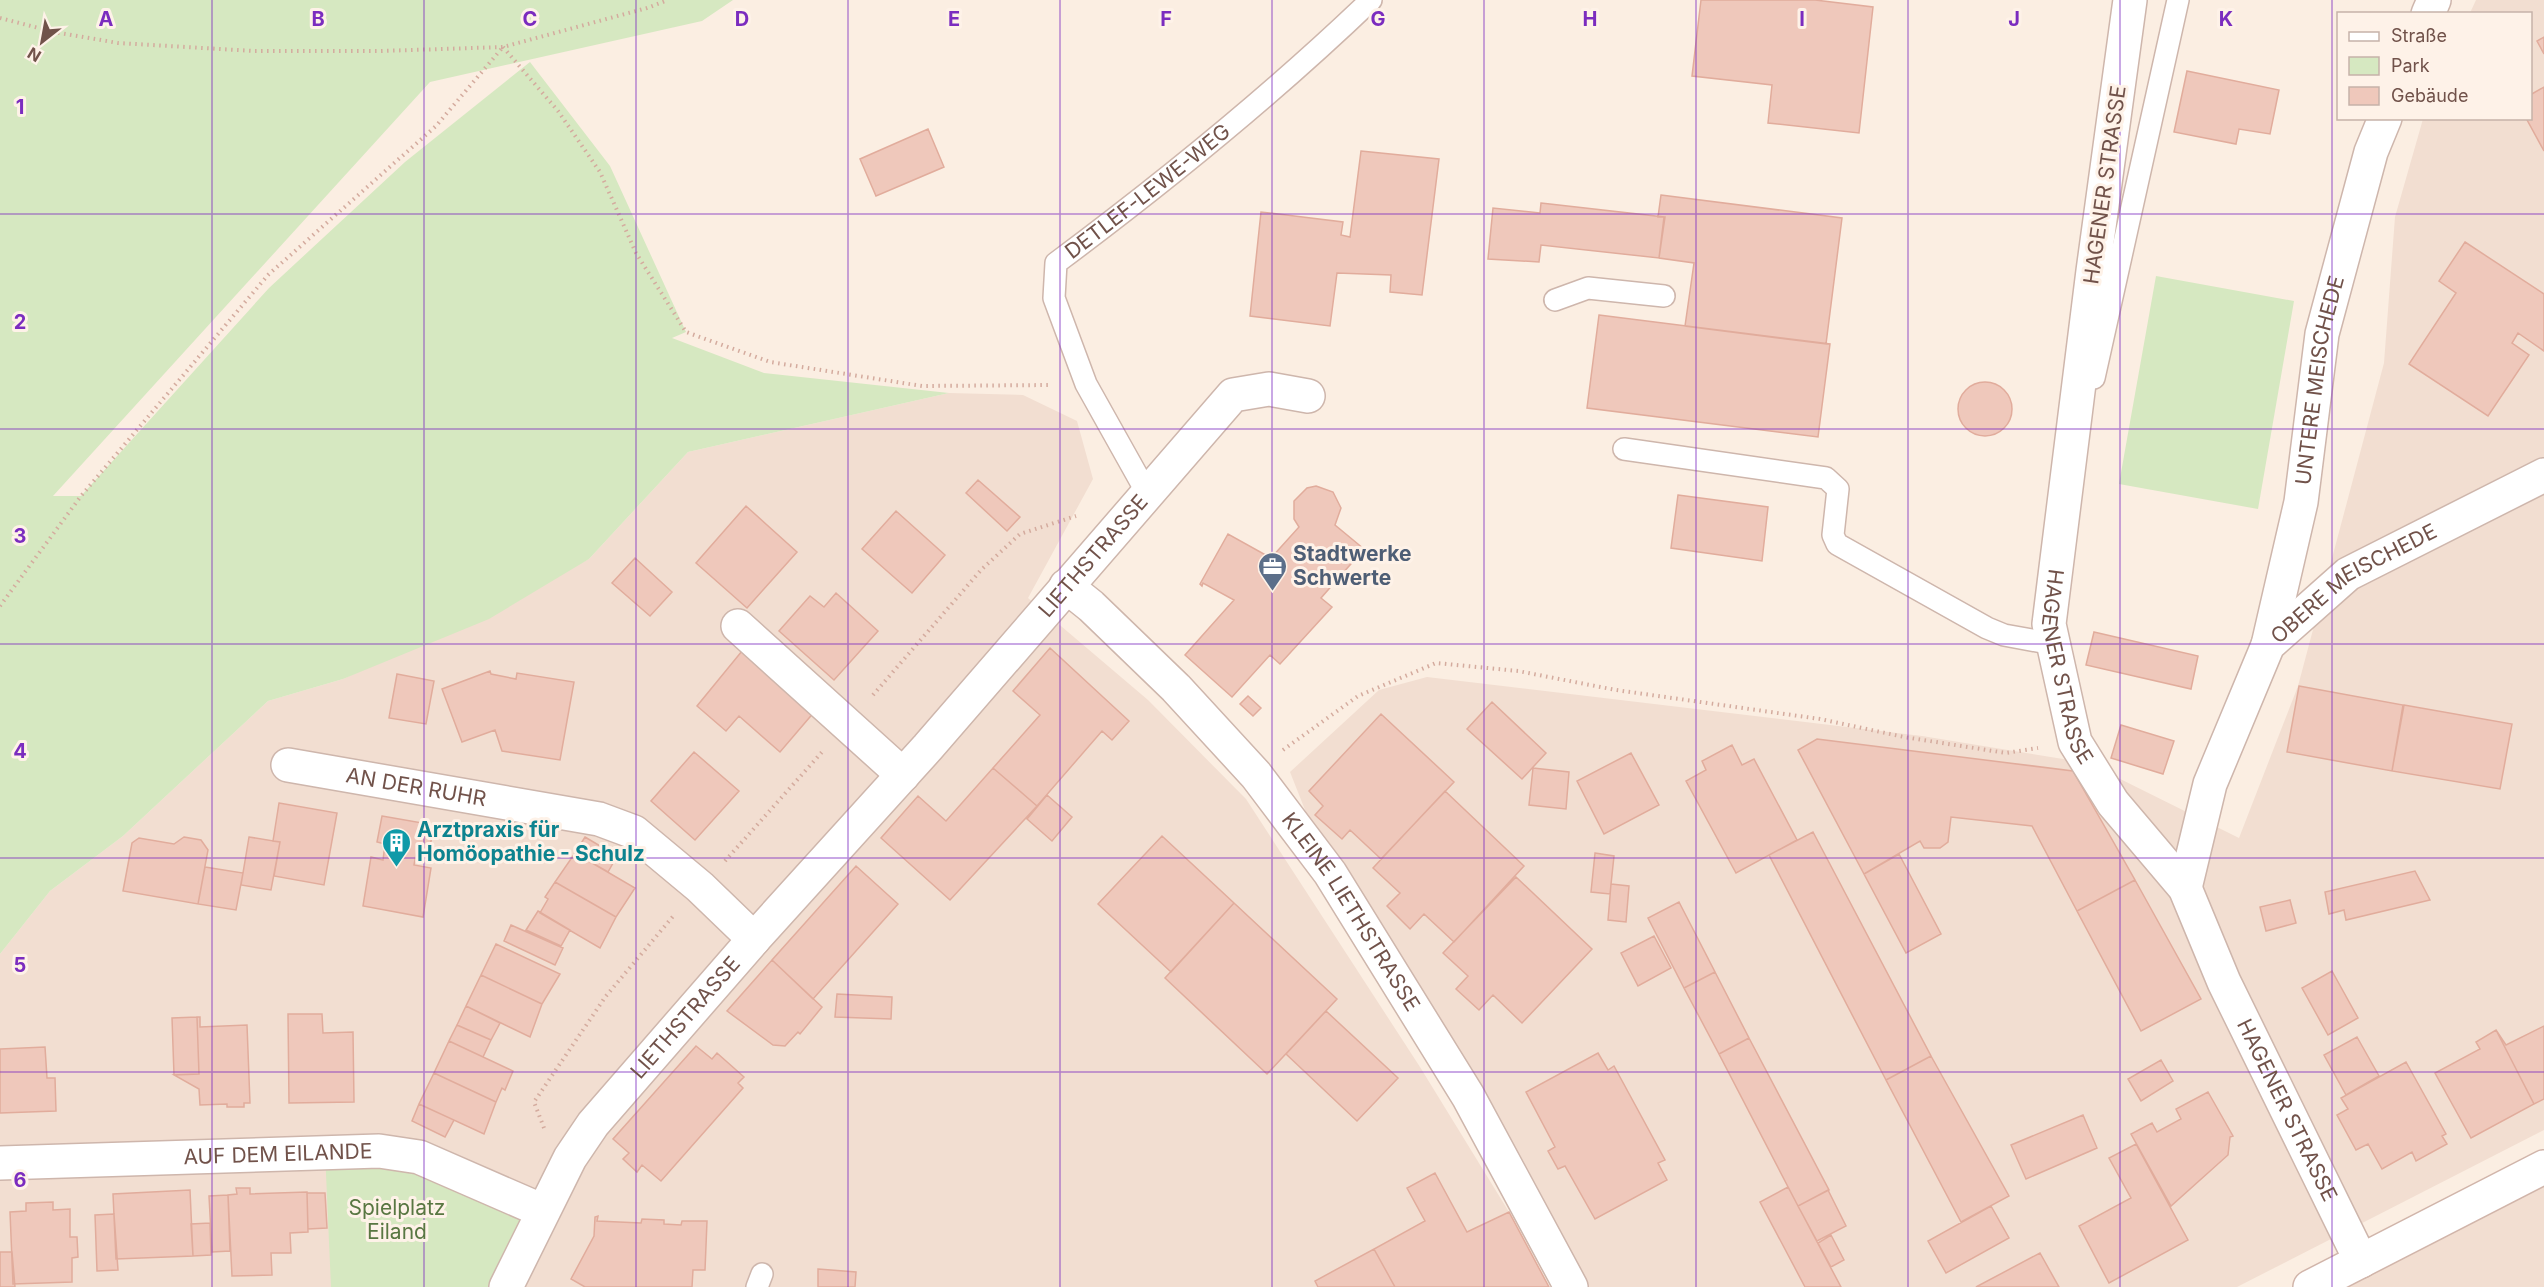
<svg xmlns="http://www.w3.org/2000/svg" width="2544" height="1287" viewBox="0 0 2544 1287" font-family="Inter,sans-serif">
  <rect width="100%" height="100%" fill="#fbeee2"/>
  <path fill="#f2ded1" d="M2476 0H2544V1130L2237 1287H1583L1330 873 1290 772 1379 690 1427 677 1922 736 2088 763 2239 838 2298 686 2384 363 2395 217 2423 119 2530 118V14L2470 13Z
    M949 393 1023 395 1077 421 1093 479 1028 598 1148 700 1246 799 1420 1067 1509 1212 1548 1287H0V954L50 891 123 836 268 701 343 679 589 559 688 452Z
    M2544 1171V1287H2337Z"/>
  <path fill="#d6e8c1" d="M0 0H733L702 21 430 82 53 496H81L269 288 405 162 530 62 610 166 686 332 672 338 764 373 949 393 688 452 589 559 489 619 343 679 268 701 123 836 50 891 0 954Z
    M2156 276 2294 301 2258 509 2119 484Z
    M325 1151H379L530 1205 488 1287H331Z"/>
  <path fill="#efc8bb" stroke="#e1ac9c" stroke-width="1.5" d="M1701 0H1815L1873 7 1859 133 1768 123 1772 85 1692 76Z
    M2544 37V54L2537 41Z
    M2187 71 2279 90 2270 134 2239 129 2236 144 2174 132Z
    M2544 87V151L2526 118H2530V95Z
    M928 129 944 167 876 196 860 159Z
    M1361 151 1439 159 1422 295 1390 292 1391 275 1337 273 1330 326 1250 316 1261 212 1343 222 1341 235 1350 237Z
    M1661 195 1842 218 1826 344 1685 326 1694 263 1659 258 1665 217H1658Z
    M1541 203 1664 217 1659 258 1541 245 1539 262 1488 259 1493 208 1540 213Z
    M2465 242 2544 294V351L2518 333 2512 343 2529 355 2488 416 2409 364 2456 293 2439 281Z
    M1599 315 1830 344 1818 437 1587 408Z
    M1958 409a27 27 0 1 1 54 0a27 27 0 1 1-54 0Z
    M978 480 1020 517 1007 531 966 493Z
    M1316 486 1333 492 1341 508 1335 525 1364 549 1321 598 1332 607 1280 664 1270 655 1232 697 1185 655 1234 600 1203 583 1202 586 1200 584 1228 534 1271 558 1299 527 1294 519V501L1307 488Z
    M1678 495 1768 507 1762 561 1671 548Z
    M746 506 797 552 747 608 696 563Z
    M896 511 945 555 912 593 862 549Z
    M635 558 672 592 650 616 612 583Z
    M836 593 878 631 834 680 779 631 810 596 824 607Z
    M2094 632 2198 656 2191 689 2086 665Z
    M1050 648 1129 721 1112 740 1102 731 1037 806 993 768 1040 715 1013 691Z
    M742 651 815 711 780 752 739 716 726 731 697 706Z
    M490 671 491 674 516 679 517 673 574 682 560 760 502 751 495 730 462 742 442 689Z
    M397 674 434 681 426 724 389 718Z
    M2299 686 2403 705 2392 771 2287 752Z
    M1248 696 1261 708 1253 716 1240 704Z
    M1492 702 1546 753 1522 779 1467 729Z
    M2404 705 2512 724 2500 789 2392 771Z
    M1381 714 1454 782 1381 859 1350 830 1342 839 1315 815 1323 806 1309 791Z
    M2121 725 2174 741 2163 774 2111 758Z
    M1817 739 2073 771 2135 880 2077 911 2032 826 1951 817 1948 842 1940 848H1924L1920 841 1864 874 1798 750Z
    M1732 745 1742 765 1754 759 1797 840 1736 873 1686 781 1706 770 1702 761Z
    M694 752 739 791 695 840 651 801Z
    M1631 753 1659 805 1604 834 1577 781Z
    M993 768 1037 806 950 900 881 838 918 796 946 821Z
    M1533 768 1569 772 1566 809 1529 805Z
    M1445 791 1524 866 1454 942 1424 914 1410 929 1387 906 1400 893 1373 868Z
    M1047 795 1072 817 1052 841 1027 819Z
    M279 803 337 813 324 885 274 876 280 842 273 841Z
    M382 816 434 825 429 852 417 849 414 865 431 868 423 917 363 906 371 857 383 860 385 844 377 842Z
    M1813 832 1931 1056 1886 1080 1769 855Z
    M1162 836 1234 903 1171 972 1098 904Z
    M184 837 201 840 208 850 198 904 123 891 132 843 139 838 174 844Z
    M249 837 280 842 271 890 241 885Z
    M585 837 617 856 608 872 575 853Z
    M575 853 635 888 616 917 555 882Z
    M1595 853 1614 856 1610 894 1591 892Z
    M1899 854 1941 934 1906 953 1864 874Z
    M856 866 898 904 813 999 772 960Z
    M205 867 243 873 236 910 198 904Z
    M2415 871 2430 900 2346 920 2344 910 2329 914 2325 892Z
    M1516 877 1592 949 1522 1023 1493 995 1479 1010 1456 989 1468 976 1443 953Z
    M2135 880 2201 999 2141 1031 2077 911Z
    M555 882 616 917 600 948 540 913 548 899 545 897Z
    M1611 884 1629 886 1626 922 1608 920Z
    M2290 900 2296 923 2266 931 2260 907Z
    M1679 902 1715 972 1684 988 1648 918Z
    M1234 903 1337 999 1267 1074 1165 978Z
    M538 911 570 930 561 946 526 930Z
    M511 925 563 948 555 965 504 941Z
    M1654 936 1671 968 1638 986 1621 953Z
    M496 944 560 974 542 1004 481 975Z
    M772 960 822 1007 800 1034 798 1032 785 1046 773 1045 727 1011Z
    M2332 971 2358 1018 2328 1035 2302 988Z
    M1715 972 1749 1038 1719 1054 1684 988Z
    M481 975 542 1004 530 1037 466 1006Z
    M837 994 892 997 891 1019 835 1017Z
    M466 1006 500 1023 491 1040 457 1025Z
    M1326 1011 1398 1078 1357 1121 1286 1054Z
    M288 1014H322L323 1033 353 1032 354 1102 289 1103Z
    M197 1017H200V1027L247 1025 250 1103H244V1107H227V1104L200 1105 199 1089 174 1075 199 1074Z
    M197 1017 199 1074 174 1075 172 1018Z
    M457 1025 491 1040 483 1057 449 1041Z
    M2544 1026V1099L2534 1104 2496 1030 2506 1045Z
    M2496 1030 2534 1104 2471 1138 2435 1073 2480 1049 2476 1042Z
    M2357 1037 2379 1076 2346 1095 2324 1055Z
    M1749 1038 1829 1190 1798 1206 1719 1054Z
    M449 1041 513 1071 505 1090 502 1088 496 1102 434 1073Z
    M696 1046 712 1059 717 1053 744 1077 738 1083 743 1088 661 1181 642 1165 637 1172 623 1159 629 1153 613 1139Z
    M45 1047 47 1078H55L56 1111 0 1113V1049Z
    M1598 1053 1608 1070 1614 1066 1665 1160 1658 1163 1667 1180 1595 1219 1565 1166 1558 1169 1548 1151 1555 1147 1526 1092Z
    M1931 1056 2009 1196 1961 1222 1886 1080Z
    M2161 1060 2173 1081 2141 1101 2128 1079Z
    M2406 1062 2446 1134 2442 1136 2447 1144 2416 1161 2412 1152 2382 1169 2368 1144 2356 1150 2337 1115 2348 1109 2341 1098Z
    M434 1073 496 1102 484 1134 419 1104Z
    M2208 1092 2233 1136 2230 1137 2228 1155 2171 1206 2131 1134 2152 1123 2157 1132 2181 1119 2176 1109Z
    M419 1104 454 1120 445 1137 412 1121Z
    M2083 1115 2097 1148 2026 1179 2011 1145Z
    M2136 1144 2188 1240 2109 1283 2079 1226 2131 1198 2109 1158Z
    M1435 1173 1467 1232 1509 1212 1549 1287H1395L1374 1249 1425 1221 1407 1188Z
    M1788 1187 1798 1206 1841 1287H1805L1760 1202Z
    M236 1188H250V1194L307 1192 308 1232 290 1233 291 1253H271L272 1275 232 1276 228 1195 237 1194Z
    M190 1190 193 1256 116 1259 113 1194Z
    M1828 1190 1846 1226 1817 1241 1798 1206Z
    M307 1193H325L327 1228 308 1229Z
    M228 1195 230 1251 212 1252 209 1196Z
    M53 1202V1210L70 1209V1237H77L78 1257 72 1258V1282L13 1284 10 1212 26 1211V1203Z
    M1991 1206 2009 1238 1946 1273 1928 1241Z
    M114 1214 118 1270 97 1271 95 1215Z
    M598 1216 597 1221 641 1223 642 1219 664 1220V1224L681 1225 682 1221H707L705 1270H693L692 1287H585L571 1279 594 1236 595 1217Z
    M210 1223 211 1255 193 1256 191 1224Z
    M1831 1235 1844 1260 1831 1267 1818 1243Z
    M1374 1249 1395 1287H1318L1315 1281Z
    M0 1252H12L15 1287H0Z
    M2040 1253 2059 1287H1976Z
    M818 1269 856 1272 855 1287H818Z"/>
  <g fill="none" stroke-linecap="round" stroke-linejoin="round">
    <defs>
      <g id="service">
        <path d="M1555 300 1588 288 1664 296"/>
        <path d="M2094 378 2178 0"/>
        <path d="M1624 449 1826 478 1838 489 1833 535 1837 544 1987 628 2004 635 2053 644"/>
        <path id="s1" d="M1147 493 1086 384 1054 298 1056 263C1166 181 1272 95 1371 0"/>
        <path d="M757 1287 762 1274"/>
      </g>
      <g id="minor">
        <path id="s2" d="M2130 0 2093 271 2049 624 2075 742 2113 803 2185 888 2224 982 2361 1261"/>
        <path d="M2428 14 2434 0"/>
        <path id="s3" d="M1066 586 1091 606 1176 688 1256 775 1330 873 1468 1096 1571 1287"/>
        <path d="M738 626 903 775"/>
        <path id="s4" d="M2268 645 2301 502 2322 334 2371 152 2385 118"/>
        <path id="s5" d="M288 765 599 819 634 832 700 887 754 939"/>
        <path id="s6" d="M2185 888 2210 784 2268 645 2348 574 2544 475"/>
        <path id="s7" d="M0 1163 379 1151 419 1157 543 1211"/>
        <path id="s8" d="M506 1287 570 1158 593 1124 754 939 928 747 1233 395 1269 389 1308 396"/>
      </g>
      <path id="secondary" d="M2310 1287 2544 1167"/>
    </defs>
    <use href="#service" stroke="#ceb6ac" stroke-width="24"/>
    <use href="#minor" stroke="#ceb6ac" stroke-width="36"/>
    <use href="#secondary" stroke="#d1b5aa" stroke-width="36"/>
    <path stroke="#d4ab9e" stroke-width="4" stroke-dasharray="1.5 4.5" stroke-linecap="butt" d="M0 18 54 32 118 43 254 51H381L503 47 647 8 668 0
      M503 47 558 111 600 172 636 253 686 332 770 362 922 386 1052 385
      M0 606 81 496 268 275 436 126 503 47
      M873 695 981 570 1020 534 1076 516
      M1283 750 1358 696 1436 663 1518 671 1616 690 1820 719 1904 737 2006 753 2038 748
      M725 861 822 752
      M544 1128 534 1102 606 996 675 914"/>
    <use href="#service" stroke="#fff" stroke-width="21"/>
    <use href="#minor" stroke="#fff" stroke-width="33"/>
    <use href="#secondary" stroke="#fff" stroke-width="33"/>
  </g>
  <path fill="none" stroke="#7b2cbf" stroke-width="1.5" stroke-opacity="0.55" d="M212 0V1287M424 0V1287M636 0V1287M848 0V1287M1060 0V1287M1272 0V1287M1484 0V1287M1696 0V1287M1908 0V1287M2120 0V1287M2332 0V1287M0 214H2544M0 429H2544M0 644H2544M0 858H2544M0 1072H2544"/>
  <defs>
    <symbol id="office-pin" viewBox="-11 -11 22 30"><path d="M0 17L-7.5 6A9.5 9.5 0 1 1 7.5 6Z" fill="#5c6f8a" stroke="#fef2e8"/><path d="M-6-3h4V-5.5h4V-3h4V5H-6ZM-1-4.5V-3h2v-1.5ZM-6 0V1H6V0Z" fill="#fff"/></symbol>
    <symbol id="building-pin" viewBox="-11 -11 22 30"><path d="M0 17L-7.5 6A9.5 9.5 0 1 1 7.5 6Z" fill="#0f9aa8" stroke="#fef2e8"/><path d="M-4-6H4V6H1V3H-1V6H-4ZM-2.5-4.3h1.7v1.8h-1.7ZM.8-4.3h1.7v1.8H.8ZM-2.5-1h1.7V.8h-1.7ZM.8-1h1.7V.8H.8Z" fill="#fff"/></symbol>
  </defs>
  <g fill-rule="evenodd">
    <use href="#office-pin" x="1256" y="550" width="33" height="45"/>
    <use href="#building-pin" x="380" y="826" width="33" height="45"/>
  </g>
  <g text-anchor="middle" stroke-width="6" stroke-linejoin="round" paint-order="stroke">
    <g font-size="21" fill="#71524a" stroke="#fef2e8">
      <text transform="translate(2105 185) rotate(-82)" y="7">HAGENER STRASSE</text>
      <text dy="7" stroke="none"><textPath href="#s1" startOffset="368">DETLEF-LEWE-WEG</textPath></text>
      <text dy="7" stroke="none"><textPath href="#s4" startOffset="270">UNTERE MEISCHEDE</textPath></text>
      <text dy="7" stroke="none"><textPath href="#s8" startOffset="942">LIETHSTRASSE</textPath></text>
      <text dy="7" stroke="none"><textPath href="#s6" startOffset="364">OBERE MEISCHEDE</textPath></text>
      <text dy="7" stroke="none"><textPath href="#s2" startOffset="674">HAGENER STRASSE</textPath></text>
      <text dy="7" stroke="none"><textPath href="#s5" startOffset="130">AN DER RUHR</textPath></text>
      <text dy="7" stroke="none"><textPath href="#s3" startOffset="435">KLEINE LIETHSTRASSE</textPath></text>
      <text dy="7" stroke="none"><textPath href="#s8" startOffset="326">LIETHSTRASSE</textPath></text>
      <text dy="7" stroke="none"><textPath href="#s2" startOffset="1178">HAGENER STRASSE</textPath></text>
      <text dy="7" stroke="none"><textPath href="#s7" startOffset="278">AUF DEM EILANDE</textPath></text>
    </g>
    <g font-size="21" font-weight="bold" fill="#4e5e75" stroke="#fef2e8" text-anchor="start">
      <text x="1293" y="561">Stadtwerke<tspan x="1293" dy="24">Schwerte</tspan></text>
    </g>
    <g font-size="21" font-weight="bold" fill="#0d838f" stroke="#fef2e8" text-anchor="start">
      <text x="417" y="837">Arztpraxis für<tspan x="417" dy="24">Homöopathie - Schulz</tspan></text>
    </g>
    <g font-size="21" fill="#597742" stroke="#fef2e8">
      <text x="397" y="1215">Spielplatz<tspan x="397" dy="24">Eiland</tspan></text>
    </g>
  </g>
  <g font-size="20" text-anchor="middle" font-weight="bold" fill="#7b2cbf" stroke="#fef2e8" stroke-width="6" stroke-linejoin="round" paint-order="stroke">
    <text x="106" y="26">A</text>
    <text x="318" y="26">B</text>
    <text x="530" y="26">C</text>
    <text x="742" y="26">D</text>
    <text x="954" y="26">E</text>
    <text x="1166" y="26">F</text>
    <text x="1378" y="26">G</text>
    <text x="1590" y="26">H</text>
    <text x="1802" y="26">I</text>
    <text x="2014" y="26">J</text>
    <text x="2226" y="26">K</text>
    <text x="20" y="114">1</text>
    <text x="20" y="329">2</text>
    <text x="20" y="543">3</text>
    <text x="20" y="758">4</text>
    <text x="20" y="972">5</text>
    <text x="20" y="1187">6</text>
  </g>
  <rect x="2337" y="12" width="195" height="108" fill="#fef2e8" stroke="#c6b2a9" stroke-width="1.5"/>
  <rect x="2349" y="32" width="30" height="9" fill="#ffffff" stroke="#c6b2a9" stroke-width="1.5"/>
  <text x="2391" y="42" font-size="18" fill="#71524a">Straße</text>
  <rect x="2349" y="57" width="30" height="18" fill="#d6e8c1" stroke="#c6b2a9" stroke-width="1.5"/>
  <text x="2391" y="72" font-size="18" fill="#71524a">Park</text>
  <rect x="2349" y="87" width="30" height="18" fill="#efc8bb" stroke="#c6b2a9" stroke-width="1.5"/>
  <text x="2391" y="102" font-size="18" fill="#71524a">Gebäude</text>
  <g transform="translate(42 42) rotate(211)" stroke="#fef2e8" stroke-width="4.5" paint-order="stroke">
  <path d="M0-4.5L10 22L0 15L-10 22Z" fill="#71524a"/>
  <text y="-9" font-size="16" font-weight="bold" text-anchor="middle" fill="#71524a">N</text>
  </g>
</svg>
